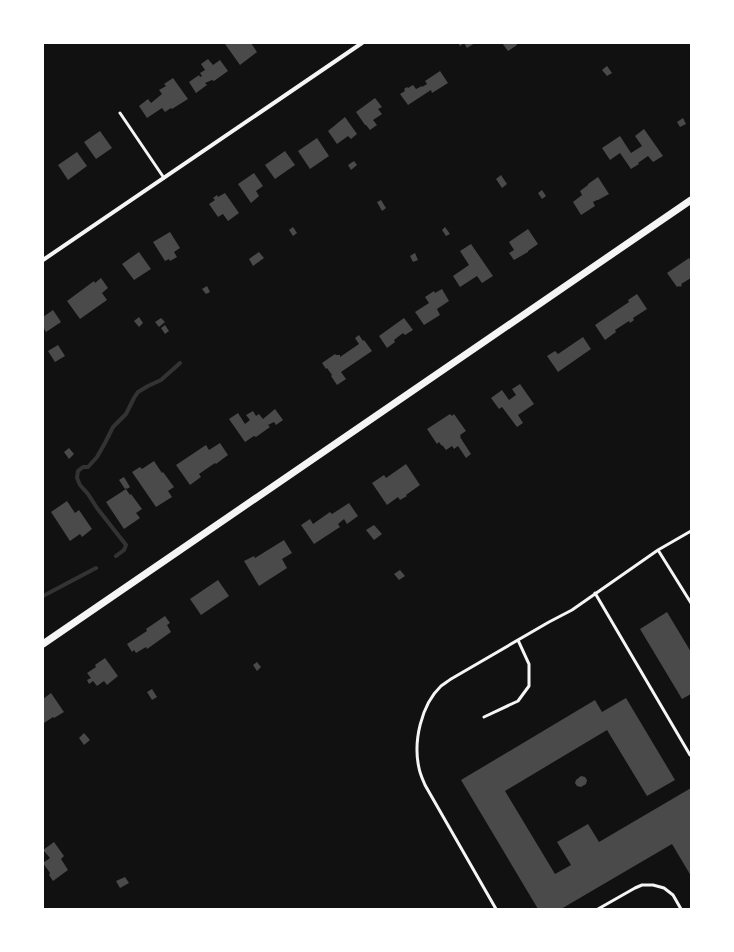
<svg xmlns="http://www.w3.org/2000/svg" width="734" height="952" viewBox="0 0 734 952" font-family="'Sofia Sans Condensed',sans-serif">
  <rect width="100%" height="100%" fill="#111"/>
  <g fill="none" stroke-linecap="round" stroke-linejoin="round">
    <path stroke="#333" stroke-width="4" d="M116 556 124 550 126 545 97 508 88 494 80 485 77 478 78 471 83 467H88L97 457 105 443 113 427 126 414 134 398 138 392 148 386 161 380 180 363
      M43 596 96 568"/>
  </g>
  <path fill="#4a4a4a" d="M227 43H251L257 52 240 65 225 44Z
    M458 43H475L467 48 464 43 460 46Z
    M502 43H516L517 45 508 51Z
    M208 59 213 65 220 60 228 71 214 81 212 80 205 83 207 85 196 93 189 82 199 75 200 77 202 76 200 73 205 70 201 64Z
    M607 66 612 73 607 76 602 70Z
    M440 71 448 83 432 93 431 90 408 105 400 94 405 91 404 89 407 87 408 88 413 85 416 89 422 86V87L427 84 425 81Z
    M173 78 188 99 172 109 171 108 165 112 162 108 147 118 139 106 148 99 151 103 162 94 159 90 166 86 164 84Z
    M375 98 382 107 378 109 382 114 373 120 377 125 370 130 366 125H365L356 112Z
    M345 117 357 134 351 139 348 136 337 144 328 131Z
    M683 118 686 124 680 127 677 122Z
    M644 129 663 156 653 162 648 156 638 163 639 164 631 169 620 153 610 160 602 148 620 136 631 153 642 146 635 136Z
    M100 131 112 148 96 159 84 142Z
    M317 138 329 156 310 169 298 151Z
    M285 151 295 165 275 179 265 165Z
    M77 152 87 166 68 180 58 165Z
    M354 161 357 165 351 170 348 165Z
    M254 173 263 186 256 191 259 196 251 203 238 184Z
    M501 175 507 184 502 188 496 179Z
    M598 177 609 194 598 200H597L593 202 595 206 581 215 573 202 582 195 580 191 588 185V184Z
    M542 190 546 196 542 199 538 193Z
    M225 193 239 213 228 221 223 214 218 217 209 204 215 200 213 198 217 195 218 197Z
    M381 200 386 208 382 211 377 202Z
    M293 227 297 233 293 236 289 230Z
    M445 227 450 234 446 236 442 230Z
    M528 229 538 244 528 251V252L514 260 509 253 514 250 509 242Z
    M170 232 180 248 174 252 177 257 170 261 169 259 165 261 153 242Z
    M471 244 493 276 482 283 477 276 460 287 453 276 469 265 460 251Z
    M139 252 151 269 134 280 122 264Z
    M259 252 264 258 253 266 249 259Z
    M415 253 418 260 413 262 410 256Z
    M689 258 691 261V278L681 284 682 285 680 287 679 286 677 287 667 273Z
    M101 278 108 288 102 293 107 300 80 319 67 301 94 281 95 283Z
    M207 286 210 292 206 294 202 289Z
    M442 289 449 301 437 309 440 315 424 325 415 312 429 303 425 297 434 291 435 293Z
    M637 294 647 309 633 318 634 320 630 323 629 321 615 330 616 332 605 340 595 325 629 302 628 300Z
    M53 310 61 322 46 332 43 327V317Z
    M139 317 143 323 139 327 134 321Z
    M161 318 165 322 159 327 155 322Z
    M404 318 413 330 405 335 403 333 394 340 395 342 387 348 379 336Z
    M165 325 169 331 165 334 161 328Z
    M359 335 363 341 364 340 372 351 341 372 346 379 337 385 331 376 332 375 327 368 326 369 322 363 335 354 336 355H340V357L359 344 355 338Z
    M583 337 591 349 558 372 547 356 555 351 558 354Z
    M58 345 65 356 55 362 48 351Z
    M520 384 534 404 518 415 523 423 517 427 502 407 499 409 491 398 502 390 509 400 516 395 512 389Z
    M275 409 283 420 276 425 274 422 268 425 270 427 256 437 254 436 245 442 229 419 238 413 245 424 250 420 246 415 253 411 256 416 259 414 263 419Z
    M450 414 452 416 454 414 466 431 460 435 461 436 460 437 471 454 466 458 458 446 454 449 452 446 446 450 443 446 441 445 439 442 437 444 427 429Z
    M220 443 228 455 216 464 215 463 199 474 201 477 190 485 176 465 206 445 209 450Z
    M69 448 74 454 69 459 64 452Z
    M154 461 162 473 163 472 174 487 168 491 172 497 156 507 132 472 140 467 142 469Z
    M406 464 420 485 406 495 407 496 400 500 398 497 387 505 372 483 384 475 386 478Z
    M124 477 130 487 127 489V488L125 489 119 480Z
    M126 489 130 495 131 494 142 509 136 513 140 518 124 529 106 502Z
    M67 501 75 513 79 510 92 529 82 537 80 534 70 541 51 512Z
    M349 503 358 516 347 524 344 519 338 524 340 527 314 544 301 525 310 519 313 524 330 512 332 514Z
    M374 525 382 534 374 540 366 530Z
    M284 540 292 553 282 559 287 568 259 586 244 561 254 556 255 558Z
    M400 570 405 576 399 580 394 574Z
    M218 580 229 596 201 615 190 599Z
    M667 612 691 652V694L682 699 640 629Z
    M165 616 170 623 167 625 171 632 147 649 146 647 136 653 134 650 132 652 127 644 147 631 146 629Z
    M105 658 118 676 107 685 104 681 97 686 93 681 89 684 87 680 91 678 87 673 96 667 95 665Z
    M257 662 261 667 257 671 253 665Z
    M152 689 157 697 152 700 147 692Z
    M51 693 64 712 54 718 53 717 44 723 43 722V699Z
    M626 698 675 780 647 796 607 730 505 791 555 874 571 865 557 842 588 824 599 842 691 788V876L672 844 561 909H538L461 780 595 700 602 712Z
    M84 733 90 740 84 745 79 738Z
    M581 776 585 777 587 780 586 784 581 787 577 786 575 783 576 780Z
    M54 842 64 856 61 859 68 870 53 881 49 875 50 873 43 863 50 858 43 850Z
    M125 877 129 883 120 888 116 881Z"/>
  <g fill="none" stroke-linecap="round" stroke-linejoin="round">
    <path stroke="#f5f5f5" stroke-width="3" d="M120 113 164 178
      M658 550 691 603
      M595 593 690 755
      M484 717 518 701 529 686V664L518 640
      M496 909 425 785C423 780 420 774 419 768 413 742 421 705 441 686 444 684 448 681 451 679L549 622 572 610 658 550 691 531
      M598 909 635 888 642 885H653L664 888 673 895 681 909"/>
    <path stroke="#f5f5f5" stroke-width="4" d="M43 260 362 43"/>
    <path stroke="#f5f5f5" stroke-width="7" d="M43 644 691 200"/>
  </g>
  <rect width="734" height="952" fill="none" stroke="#ffffff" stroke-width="88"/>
</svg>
